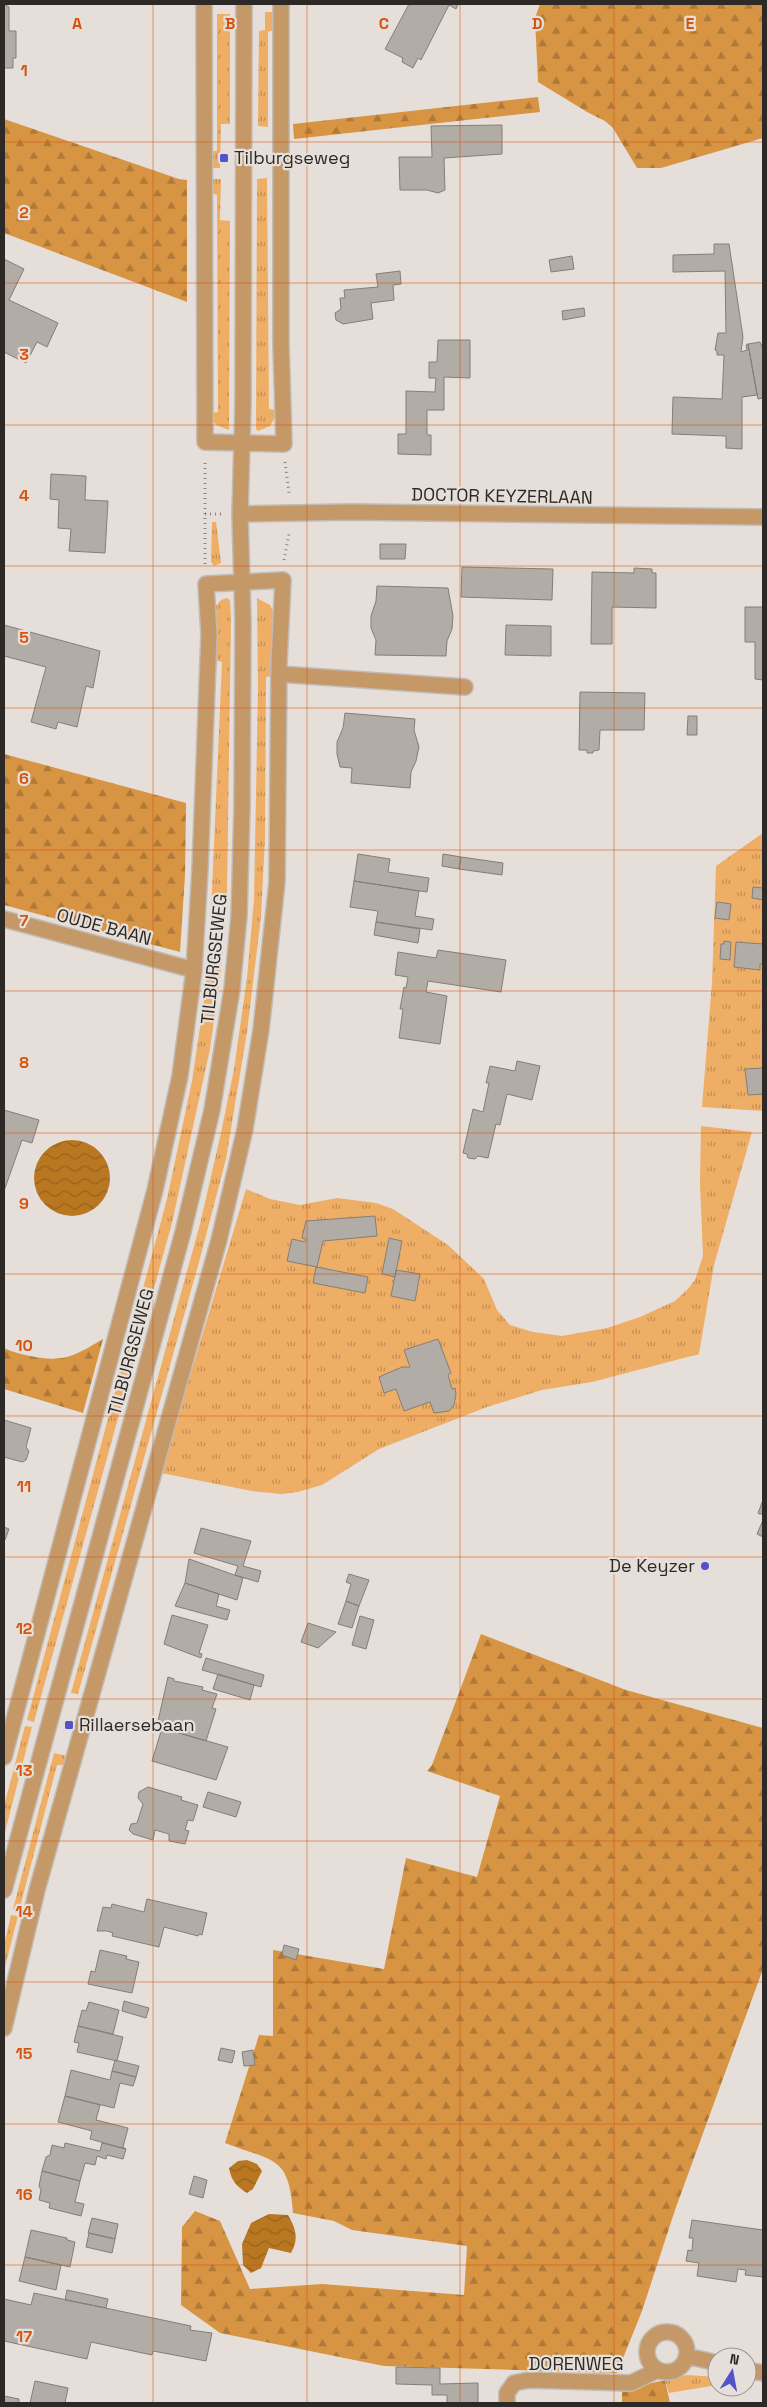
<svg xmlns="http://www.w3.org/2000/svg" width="767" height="2407" viewBox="0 0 767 2407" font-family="'Space Grotesk',sans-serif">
  <defs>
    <pattern id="grass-tufts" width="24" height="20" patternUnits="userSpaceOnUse" patternTransform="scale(1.25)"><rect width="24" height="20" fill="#eeae65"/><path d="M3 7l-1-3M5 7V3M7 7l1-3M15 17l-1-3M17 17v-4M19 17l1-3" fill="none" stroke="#c18e53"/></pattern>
    <pattern id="forest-firs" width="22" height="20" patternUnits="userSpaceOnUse" patternTransform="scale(1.25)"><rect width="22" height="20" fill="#d79443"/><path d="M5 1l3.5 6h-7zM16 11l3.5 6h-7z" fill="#af7938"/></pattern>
    <pattern id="water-waves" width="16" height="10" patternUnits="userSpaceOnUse" patternTransform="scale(1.25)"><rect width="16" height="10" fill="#b97721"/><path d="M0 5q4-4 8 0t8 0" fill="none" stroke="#97621d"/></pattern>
  </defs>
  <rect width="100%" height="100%" fill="#e6dfd9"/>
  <path fill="url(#grass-tufts)" d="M265 12H274V30L268 32V127L258 126 259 31 265 30Z
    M217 14H230V124H221L220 168H210L211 151H217Z
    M267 178 269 409 276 410 275 417 270 426 258 431 256 429 257 179Z
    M210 179H221L220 220 230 221 229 430 216 425 211 417V413L218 412 217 195 211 193Z
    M212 522H216L221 563 214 566 211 562Z
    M227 598 230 600 231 619 227 892 221 969 210 1049 172 1223 34 1722 27 1720 167 1199 192 1081 205 994 210 936 222 662 215 660 214 608 221 600Z
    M257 598 270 605 274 612 272 676 266 677 265 838 261 917 247 1032 226 1159 199 1262 78 1694 71 1693 200 1224 221 1133 234 1069 247 978 254 899 258 688Z
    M763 833V1111L702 1107 712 983 716 866Z
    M701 1126 752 1132 714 1265 699 1354 592 1382 542 1390 487 1407 379 1449 322 1485 298 1492 281 1494 252 1491 161 1473 246 1189 270 1199 300 1205 337 1198 376 1203 393 1209 448 1245 484 1279 497 1310 510 1325 533 1332 562 1336 607 1328 640 1317 675 1301 688 1289 695 1280 703 1256 700 1184Z
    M25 1726 32 1727 4 1836V1806Z
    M54 1753 67 1756 64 1765H57L19 1911 13 1909Z
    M11 1915 18 1916 4 1971V1945Z
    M687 2375 717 2377V2385L669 2393 665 2380Z"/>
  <path fill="url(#forest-firs)" d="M540 4H763V138L661 168H637L613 128 605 121 587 112 538 82 535 18Z
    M538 97 540 112 294 139 293 124Z
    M4 119 179 179 187 180V302L4 233Z
    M4 754 186 803 185 875 180 952 4 905Z
    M103 1339 83 1413 4 1389V1348C12 1352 21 1354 30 1356 64 1363 74 1356 103 1339Z
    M481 1634 626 1690 763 1728V1969L675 2210 642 2311 617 2373 384 2366 220 2333 181 2305 182 2227 195 2211 220 2221 250 2289 322 2284 464 2295 467 2246 352 2230 334 2221 293 2213C289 2154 273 2162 225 2143L259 2035 273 2036V1950L384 1969 406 1858 477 1877 500 1796 427 1771 432 1765Z
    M665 2380 670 2403H622V2390Z"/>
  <path fill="url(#water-waves)" d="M34 1178a38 38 0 1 1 76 0a38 38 0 1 1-76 0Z
    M247 2160 257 2164 262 2171 253 2189 247 2193C236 2186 231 2180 229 2168L238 2161Z
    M269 2214 288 2215C296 2229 299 2239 291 2253L269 2248 261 2268 251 2273 243 2265 242 2244 251 2223Z"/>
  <path fill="#b2aca6" stroke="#847e78" d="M4 4 9 7V31H16V58H13V68H4Z
    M409 4H458L456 9 449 5 421 60 418 58 413 68 402 62 403 58 385 49Z
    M502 125V154L444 158 445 190 438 193 427 190H400L399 157H432L431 126Z
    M714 244H729L743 337 741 352 747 350 746 345 748 344 757 395 742 397V449L726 448V436L672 434 673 397 722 399 724 355H717V351L715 350 718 333H726L725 271 673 272V255L714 254Z
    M572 256 574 269 551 272 549 260Z
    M4 259 24 269 9 300 58 323 47 347 37 342 26 363 4 352Z
    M400 271 401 284 393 285 394 300 371 303 373 319 343 324 336 320 335 313 341 309 340 298H345L344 290 378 287 376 274Z
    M584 308 585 316 563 320 562 311Z
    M438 340H470V378L444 377V410H427V435H431V455L398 454V434H406V391L435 392 436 378H429V362H437Z
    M760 342 763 349V398L758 399 748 344Z
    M51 474 86 476 85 500 108 501 105 553 69 551 71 529 58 528 59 500 50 499Z
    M380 544H406L405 559H380Z
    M462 567 553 569 552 600 461 597Z
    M634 568 652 569V573H656V608L612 607V644H591L592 572 634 573Z
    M377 586 448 588 453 616 452 629 447 641 446 656 375 655 376 640 371 628V616L376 601Z
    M745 607H763V680L755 679V642H745Z
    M4 625 100 651 93 688 86 686 77 727 58 722 56 729 31 722 46 667 4 656Z
    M506 625 551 626V656L505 655Z
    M580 692 645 693 644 730H600L599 750 593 751V753H587V750H579Z
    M345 713 415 719 414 730 419 747 416 761 411 772 410 788 351 783 352 768 340 767 337 754V742L343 728Z
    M688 716H697V735H687Z
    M358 854 390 859 388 872 429 878 427 892 354 881Z
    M443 854 461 857 459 869 442 866Z
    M461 857 503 863 502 875 459 869Z
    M354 881 419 891 415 916 434 919 432 930 376 922 378 911 350 907Z
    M753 887 763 888V900L752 898Z
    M717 902 731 904 729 920 715 918Z
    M376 922 420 929 418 943 374 935Z
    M724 941 731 942 730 960 720 959 721 944H724Z
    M736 942 763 944V964H760V970L734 967Z
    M438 950 506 960 501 992 428 981 426 992 447 996 440 1044 399 1038 403 1009H400L404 987 406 988 408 977 395 975 398 952 436 958Z
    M517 1061 540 1066 532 1100 507 1094 500 1125 496 1124 488 1158 478 1156 475 1159 468 1158 467 1154 463 1153 473 1109 483 1112 489 1083H486L490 1066 515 1071Z
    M763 1068V1094L748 1095 745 1069Z
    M4 1110 39 1120 32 1143 22 1140 4 1191Z
    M375 1216 377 1236 323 1241 317 1267 287 1261 292 1239 305 1242 306 1239 302 1238 306 1221Z
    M389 1238 402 1241 395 1277 382 1274Z
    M316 1267 368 1277 365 1293 313 1283Z
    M396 1270 420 1274 415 1301 391 1296Z
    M438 1339 451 1373 448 1375 452 1389 455 1388 456 1394 454 1405 449 1411 434 1413 430 1402 404 1411 396 1389 384 1393 379 1377 402 1367H410L404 1350Z
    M4 1420 31 1428 26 1447 29 1451 26 1460 22 1462 4 1457V1459Z
    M763 1500V1514H759L758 1513Z
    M763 1520V1537L757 1534Z
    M4 1527 9 1529 5 1540 4 1539Z
    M201 1528 251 1541 243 1566 261 1571 258 1582 235 1575 238 1566 194 1553Z
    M189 1559 243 1578 237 1600 185 1583Z
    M349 1574 369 1580 359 1606 346 1601 351 1584 346 1582Z
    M185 1583 219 1594 216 1606 230 1610 227 1620 175 1606Z
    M346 1601 359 1606 352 1628 338 1624Z
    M172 1615 208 1625 199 1653 202 1654 201 1658 164 1644Z
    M360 1616 374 1620 366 1649 352 1645Z
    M308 1623 336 1632 318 1648 301 1642Z
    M206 1658 264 1675 261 1687 202 1670Z
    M218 1674 254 1685 250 1700 213 1689Z
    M168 1677 174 1679V1681L203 1687 202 1690 217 1694 212 1708 216 1709 206 1741 162 1728 163 1722 158 1721Z
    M162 1728 228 1747 216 1780 152 1761Z
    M148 1787 182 1797 181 1800 198 1805 193 1821 188 1820 185 1830 189 1831 185 1844 169 1841V1834L155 1830 153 1840 133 1834 129 1830 131 1824 137 1823 143 1804 138 1798 139 1792Z
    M208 1792 241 1802 236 1817 203 1807Z
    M147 1899 207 1913 202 1935 199 1934 198 1936 164 1927 159 1947 112 1936 113 1933 107 1931H97L103 1907 111 1908 112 1904 144 1912Z
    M284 1945 299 1949 296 1960 282 1955Z
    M100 1950 127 1956 126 1959 139 1962 132 1993 88 1984 91 1971 95 1972Z
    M124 2001 149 2008 146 2018 122 2011Z
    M89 2002 119 2010 113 2034 78 2026 82 2010 86 2011Z
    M78 2026 123 2037 117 2061 77 2052 79 2043 74 2042Z
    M221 2048 235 2051 232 2063 218 2060Z
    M253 2050 255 2065 244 2066 242 2052Z
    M115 2060 139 2066 136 2077 112 2071Z
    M71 2070 110 2080 112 2071 136 2077 133 2086 120 2083 114 2108 65 2096Z
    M65 2096 100 2105 96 2120 128 2128 123 2147 126 2149 90 2139 92 2131 58 2122Z
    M65 2143 100 2151 102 2143 126 2149 123 2159 107 2155 106 2159 97 2156 95 2165 85 2163 80 2181 42 2171 46 2157 50 2155 52 2145 64 2148Z
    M42 2171 80 2181 75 2202 84 2204 81 2216 49 2208 50 2203 39 2200 41 2190 39 2186Z
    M194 2176 207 2180 203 2198 189 2194Z
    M92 2218 118 2224 115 2239 88 2233Z
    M692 2220 763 2230V2277L745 2275 746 2270 738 2269 736 2282 697 2276 699 2263 686 2261 688 2250 692 2251 693 2238H689Z
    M31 2230 67 2238V2240L75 2242 70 2267 25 2257Z
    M89 2233 115 2239 112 2253 86 2247Z
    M25 2257 61 2265 56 2290 19 2281Z
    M67 2290 108 2299 106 2308 65 2300Z
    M34 2293 191 2326 190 2330 212 2333 206 2361 153 2351 152 2355 91 2342 87 2359 4 2341V2299L31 2305Z
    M396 2367 440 2368V2384L478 2383V2403H447V2395H432V2385L396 2384Z
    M35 2381 68 2388 65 2403H30Z
    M4 2396 19 2399V2403H4Z"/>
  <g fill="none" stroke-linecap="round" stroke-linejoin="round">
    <defs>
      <path id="minor" d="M204 4 205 442 284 444 281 344V4
        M240 514 350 512 763 517
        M279 674 465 687
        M4 919 194 970
        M4 1757 155 1190 180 1076 194 970 200 869 209 635 206 584 283 580 279 663 277 882 261 1030 245 1129 219 1240 37 1890 4 2028
        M4 1890 183 1232 212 1110 232 989 239 916 242 808 243 622 240 514 243 405 244 4
        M647 2352a20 20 0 1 1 40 0a20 20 0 1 1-40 0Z
        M687 2356 717 2363
        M747 2370 763 2373
        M507 2403V2393L514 2383 529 2380 631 2383 658 2370"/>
    </defs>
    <use href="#minor" stroke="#c1bbb5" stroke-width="18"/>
    <path stroke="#898480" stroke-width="3" stroke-dasharray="1 4" stroke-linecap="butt" d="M285 462 289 493
      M205 463V564
      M205 514H221
      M284 560 289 534"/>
    <use href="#minor" stroke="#c59868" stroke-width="15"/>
  </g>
  <path fill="none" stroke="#d5540f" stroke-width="1" stroke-opacity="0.55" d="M153 4V2403M307 4V2403M460 4V2403M614 4V2403M4 142H763M4 283H763M4 425H763M4 566H763M4 708H763M4 850H763M4 991H763M4 1133H763M4 1274H763M4 1416H763M4 1557H763M4 1699H763M4 1841H763M4 1982H763M4 2124H763M4 2265H763"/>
  <g fill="#5252c9" stroke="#e6dfd9" stroke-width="2">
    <rect x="219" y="153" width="10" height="10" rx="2.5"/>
    <circle cx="705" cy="1566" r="5"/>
    <rect x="64" y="1720" width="10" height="10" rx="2.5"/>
  </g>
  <g text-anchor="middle" stroke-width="4.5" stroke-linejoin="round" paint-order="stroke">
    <g font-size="18" fill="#2c2927" stroke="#e6dfd9" text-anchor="start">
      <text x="234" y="164">Tilburgseweg</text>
      <text x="695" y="1572" text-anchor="end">De Keyzer</text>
      <text x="79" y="1731">Rillaersebaan</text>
    </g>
    <g font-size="18" fill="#2c2927" stroke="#e6dfd9">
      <text transform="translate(502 496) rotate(1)" y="6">DOCTOR KEYZERLAAN</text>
      <text transform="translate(104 927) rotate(15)" y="6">OUDE BAAN</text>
      <text transform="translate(214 959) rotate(-84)" y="6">TILBURGSEWEG</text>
      <text transform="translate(131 1352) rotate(-75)" y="6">TILBURGSEWEG</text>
      <text x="576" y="2370">DORENWEG</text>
    </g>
  </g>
  <g font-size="16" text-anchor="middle" font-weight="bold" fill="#d5540f" stroke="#e6dfd9" stroke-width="4.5" stroke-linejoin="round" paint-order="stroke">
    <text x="77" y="29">A</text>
    <text x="230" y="29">B</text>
    <text x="384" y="29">C</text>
    <text x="537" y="29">D</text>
    <text x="690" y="29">E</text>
    <text x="24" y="76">1</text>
    <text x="24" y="218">2</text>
    <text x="24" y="360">3</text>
    <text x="24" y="501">4</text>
    <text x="24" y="643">5</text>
    <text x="24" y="784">6</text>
    <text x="24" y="926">7</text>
    <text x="24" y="1068">8</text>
    <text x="24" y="1209">9</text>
    <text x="24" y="1351">10</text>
    <text x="24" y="1492">11</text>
    <text x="24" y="1634">12</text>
    <text x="24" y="1776">13</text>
    <text x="24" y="1917">14</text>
    <text x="24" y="2059">15</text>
    <text x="24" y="2200">16</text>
    <text x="24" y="2342">17</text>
  </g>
  <rect width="767" height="2407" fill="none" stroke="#2c2927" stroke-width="10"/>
  <g transform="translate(732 2372) rotate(11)"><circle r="24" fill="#e6dfd9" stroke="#9c9692"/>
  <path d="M0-4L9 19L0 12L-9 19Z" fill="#5252c9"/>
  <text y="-8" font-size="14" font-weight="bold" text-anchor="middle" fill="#2c2927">N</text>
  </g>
</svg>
